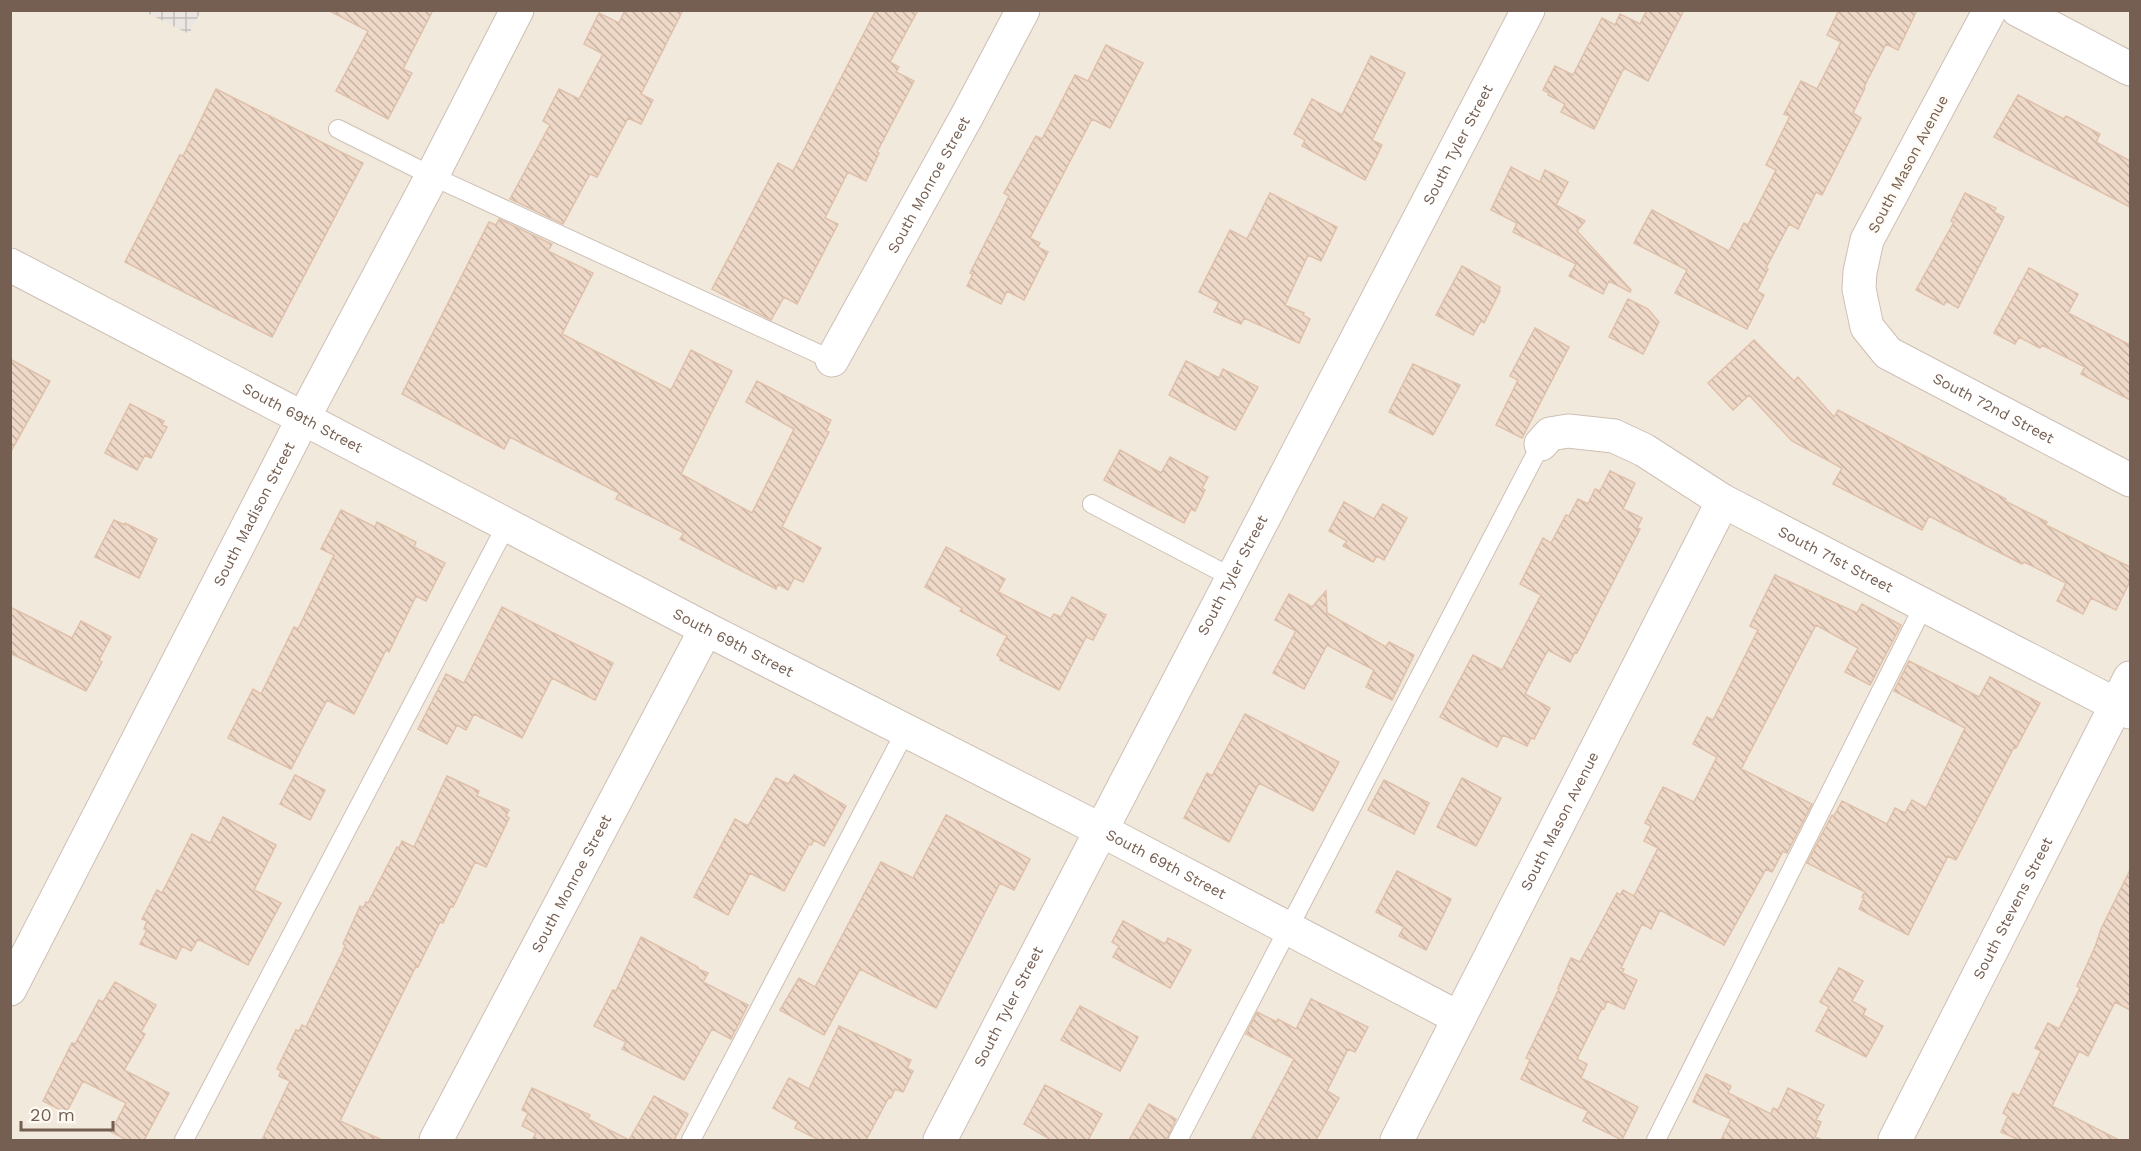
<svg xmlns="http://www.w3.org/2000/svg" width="2141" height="1151" viewBox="0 0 2141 1151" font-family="'Work Sans',sans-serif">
  <defs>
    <pattern id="industrial-grid" width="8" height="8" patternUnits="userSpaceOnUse" patternTransform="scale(1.5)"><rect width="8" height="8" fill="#ece6e2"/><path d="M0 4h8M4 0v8" fill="none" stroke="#c4beba"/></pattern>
    <pattern id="building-back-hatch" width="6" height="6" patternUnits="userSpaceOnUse" patternTransform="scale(1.5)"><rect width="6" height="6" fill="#eed8c8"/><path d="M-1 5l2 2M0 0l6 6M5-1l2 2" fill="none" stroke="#c5b2a5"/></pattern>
  </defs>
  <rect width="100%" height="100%" fill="#fbf6ee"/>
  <path fill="#f2e9dd" d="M201 10 2130 11V1140H11L10 11H143L189 34Z"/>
  <path fill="url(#industrial-grid)" d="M143 11H201L189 34Z"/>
  <path fill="url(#building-back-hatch)" stroke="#dfc0aa" stroke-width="1.5" d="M328 10H433L403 69 412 73 388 119 336 91 368 31Z
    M625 10H683L641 94 653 100 641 124 628 118 597 177 590 174 563 224 510 199 550 125 543 121 559 89 579 99 603 54 584 44 599 13 619 23Z
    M876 10H918L890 62 899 67 896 72 914 81 877 152 879 153 866 181 848 172 825 218 838 224 797 304 784 297 771 320 712 289 778 163 793 171Z
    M1647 10H1684L1648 81 1624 68 1594 129 1561 112 1565 104 1548 95 1549 93 1543 90 1555 66 1573 75 1602 18 1615 25 1620 14 1640 24Z
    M1839 10H1917L1898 50 1886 44 1864 87 1865 88 1853 113 1861 118 1822 195 1816 192 1798 229 1789 224 1766 268 1768 269 1757 291 1764 295 1747 329 1675 293 1687 270 1634 243 1652 210 1729 251 1744 223 1748 225 1776 170 1766 165 1790 116 1784 114 1801 81 1817 89 1841 42 1827 35Z
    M1106 45 1143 63 1110 128 1092 119 1030 238 1040 243 1038 247 1048 252 1024 300 1007 291 1001 304 967 286 973 274 970 273 1009 196 1004 193 1036 136 1042 139 1075 75 1088 81Z
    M1371 56 1405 73 1372 140 1382 145 1365 180 1302 146 1305 140 1294 134 1312 99 1342 115Z
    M216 89 363 163 272 337 125 262 180 155 183 156Z
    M2018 95 2064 119 2066 116 2100 134 2096 142 2130 161V207L1994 137Z
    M1511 167 1540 182 1545 170 1568 182 1556 205 1585 221 1577 231 1631 290 1630 292 1609 281 1603 294 1569 276 1576 264 1513 232 1517 223 1491 210Z
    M1270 193 1337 227 1321 261 1308 255 1285 305 1304 313 1303 315 1310 319 1299 343 1244 318 1241 324 1214 312 1219 302 1199 292 1230 230 1247 239Z
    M1965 193 1996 208 1994 212 2004 217 1958 308 1946 301 1944 305 1916 290 1954 222 1951 221Z
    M499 219 552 244 548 251 593 273 562 334 671 390 691 350 732 371 681 474 752 513 794 429 746 402 757 381 831 420 826 431 829 432 782 527 821 548 803 582 794 578 788 590 778 584 776 589 680 539 684 533 616 499 619 493 510 437 504 449 402 394 489 222 496 225Z
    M1462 266 1500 287 1499 290 1500 291 1484 323 1481 321 1473 335 1436 315Z
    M2029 268 2078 294 2068 313 2130 345V400L2081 374 2085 367 2042 345 2040 348 2019 337 2015 344 1994 333Z
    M1628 299 1648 309 1659 322 1643 354 1609 337Z
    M1535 328 1569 347 1522 438 1496 425 1518 380 1510 376Z
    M1754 340 1794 381 1798 377 1834 417 1838 410 2006 499 2005 501 2047 522 2046 525 2130 567V581L2116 610 2091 598 2083 614 2057 601 2066 583 2024 562 2022 564 1929 516 1922 530 1833 484 1842 468 1792 441 1749 395 1733 410 1708 383Z
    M10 359 50 381 10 453Z
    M1186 361 1219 378 1223 369 1258 387 1235 430 1169 395Z
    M1413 364 1460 385 1433 435 1389 412Z
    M130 404 164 421 162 425 167 427 151 458 145 455 137 470 105 453Z
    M1120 450 1161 473 1170 457 1208 477 1202 488 1205 490 1195 511 1191 509 1184 523 1104 480Z
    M1610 471 1635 483 1623 509 1642 518 1637 528 1640 529 1577 653 1575 652 1570 662 1548 650 1525 694 1550 708 1534 739 1531 738 1527 746 1503 735 1497 747 1440 717 1473 655 1502 670 1541 595 1520 584 1543 538 1551 543 1566 515 1569 516 1578 499 1588 504 1595 489 1600 491Z
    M1344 502 1374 519 1383 504 1407 518 1384 560 1377 556 1373 562 1343 546 1347 541 1329 531Z
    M341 510 375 527 377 522 416 542 414 547 445 563 426 601 416 596 389 652 386 650 354 714 327 700 291 769 228 738 253 689 261 694 294 627 298 629 334 555 321 549Z
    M114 520 125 525V523L157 539 139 578 95 557Z
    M946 547 1005 579 998 592 1051 619 1054 614 1061 617 1072 597 1106 615 1093 640 1086 637 1059 690 1000 660 1001 658 997 655 1007 636 960 611 962 608 925 587Z
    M1775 575 1857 613 1862 604 1901 625 1870 685 1845 672 1858 648 1816 625 1741 769 1812 804 1787 853 1783 851 1772 872 1766 869 1724 945 1660 910 1651 929 1642 924 1621 968 1624 969 1622 973 1637 980 1624 1009 1607 1001 1604 1009 1602 1008 1577 1059 1587 1064 1581 1078 1638 1107 1622 1140 1583 1121 1588 1111 1521 1079 1530 1060 1526 1058 1559 989 1558 988 1571 958 1580 962 1617 893 1620 895 1623 890 1634 896 1658 848 1644 841 1651 826 1645 823 1663 787 1694 802 1717 757 1693 744 1707 717 1713 720 1758 630 1750 626Z
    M1326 591 1327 613 1386 647 1389 642 1414 655 1392 700 1366 687 1374 670 1327 645 1304 689 1273 673 1296 631 1275 620 1289 594 1312 607Z
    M10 607 72 638 81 621 111 637 99 660 102 662 86 691 10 653Z
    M502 607 613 663 595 700 552 678 522 738 474 714 466 730 457 725 447 744 418 729 446 674 464 683Z
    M1909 661 1979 697 1990 677 2040 703 2016 748 2014 747 1956 860 1948 856 1908 935 1859 909 1864 898 1862 897 1865 892 1807 863 1832 815 1834 816 1842 801 1887 824 1895 808 1905 813 1912 800 1926 808 1965 728 1894 691Z
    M1245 714 1339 762 1313 811 1259 783 1229 842 1184 818 1207 773 1212 776Z
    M295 775 325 790 310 820 280 804Z
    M794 775 846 806 824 846 814 840 811 845 809 844 784 891 750 873 728 915 694 897 735 819 748 826 776 778 788 784Z
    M447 776 479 791 477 796 509 810 506 816 509 818 486 867 475 862 453 907 451 906 443 923 440 922 418 967 416 966 340 1121 382 1140H262L290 1081 279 1076 281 1071 277 1069 296 1030 299 1031 302 1025 306 1027 343 951 345 945 343 944 360 906 363 908 366 902 368 903 397 847 399 848 402 841 414 847Z
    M1462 778 1501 798 1476 846 1437 827Z
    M1384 780 1429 803 1414 834 1368 810Z
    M946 815 1030 859 1014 890 1000 883 936 1008 860 969 824 1035 780 1010 799 978 815 987 881 862 913 878Z
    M223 817 276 845 254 890 281 903 248 965 198 939 191 951 182 946 176 959 140 944 147 930 144 929 147 921 142 919 157 890 162 893 192 834 210 843Z
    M2130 870V1010L2115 1002 2088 1056 2079 1051 2052 1106 2119 1140H2019L2001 1132 2008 1116 2003 1113 2013 1093 2019 1096 2041 1051 2035 1048 2048 1023 2059 1029 2080 988 2077 986 2095 947 2101 929Z
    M1397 871 1451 899 1426 950 1399 936 1404 927 1376 912Z
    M1123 921 1165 944 1168 938 1191 950 1170 988 1113 957 1119 946 1112 942Z
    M641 937 698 967V969L708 973 703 982 748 1005 731 1039 712 1029 684 1080 622 1049 626 1042 594 1026 613 990 616 991Z
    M1839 968 1863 981 1852 1001 1866 1009 1863 1015 1883 1026 1866 1057 1816 1031 1829 1007 1820 1002Z
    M115 982 156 1005 141 1032 145 1034 124 1070 169 1093 144 1140H127L111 1132 126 1103 83 1081 66 1113 43 1101 72 1043 75 1044 99 1000 103 1002Z
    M1311 999 1368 1027 1355 1052 1348 1049 1327 1091 1339 1098 1316 1140H1251L1294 1059 1246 1034 1257 1012 1277 1022 1278 1019 1296 1029Z
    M1080 1006 1138 1037 1120 1071 1061 1040Z
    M839 1026 911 1060 907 1068 913 1071 903 1092 895 1089 891 1098 889 1097 866 1140H819L795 1128 798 1122 773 1108 789 1078 809 1089Z
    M1706 1074 1731 1086 1728 1093 1771 1114 1773 1108 1778 1110 1788 1088 1824 1105 1816 1120 1821 1122 1815 1137 1822 1140H1721L1731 1119 1693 1102Z
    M1045 1085 1102 1114 1088 1140H1051L1024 1124Z
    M532 1088 590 1115 588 1119 629 1140 654 1096 688 1114 674 1140H532L536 1133 522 1126 528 1113 522 1110Z
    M1149 1104 1176 1119 1168 1137 1165 1140H1129Z"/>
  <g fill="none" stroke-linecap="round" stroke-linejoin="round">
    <defs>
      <path id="service" d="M338 129 432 176 832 360
        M1092 504 1233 578
        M184 1140 507 524
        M691 1140 906 730
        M1178 1140 1541 444
        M1656 1140 1924 605"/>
      <g id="minor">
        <path id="s1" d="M1990 10 1867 240 1860 272 1859 289 1867 327 1888 353 2130 480"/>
        <path d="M2018 10 2130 69"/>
        <path id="s2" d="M10 265 706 629 1099 829 1459 1018"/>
        <path id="s3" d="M832 360 968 114 1023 10"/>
        <path id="s4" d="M1541 444 1550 434 1568 431 1614 436 1644 450 1723 501 2130 712"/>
        <path id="s5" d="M10 989 304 417 432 176 517 10"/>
        <path id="s6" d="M436 1140 706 629"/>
        <path id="s7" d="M1397 1140 1723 501"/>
        <path id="s8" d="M1895 1140 2130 678"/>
      </g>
      <g id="tertiary">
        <path id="s9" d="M940 1140C1133 762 1332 387 1528 10"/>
      </g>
    </defs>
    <use href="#service" stroke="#cdbfb4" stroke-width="20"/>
    <use href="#minor" stroke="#cdbfb4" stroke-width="35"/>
    <use href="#tertiary" stroke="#cdbfb4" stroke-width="35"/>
    <use href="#service" stroke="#fff" stroke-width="18"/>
    <use href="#minor" stroke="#fff" stroke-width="33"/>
    <use href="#tertiary" stroke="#fff" stroke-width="33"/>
  </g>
  <g text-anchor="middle" stroke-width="4.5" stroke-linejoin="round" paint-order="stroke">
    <g font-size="15" fill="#755f52" stroke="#fefaf4">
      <text dy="5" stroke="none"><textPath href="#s9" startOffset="1122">South Tyler Street</textPath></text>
      <text transform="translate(1908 164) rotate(-62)" y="5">South Mason Avenue</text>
      <text dy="5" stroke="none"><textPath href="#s3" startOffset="200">South Monroe Street</textPath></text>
      <text dy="5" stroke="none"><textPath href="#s1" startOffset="502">South 72nd Street</textPath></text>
      <text dy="5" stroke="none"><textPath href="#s2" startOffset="330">South 69th Street</textPath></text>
      <text dy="5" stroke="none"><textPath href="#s5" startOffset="534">South Madison Street</textPath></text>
      <text dy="5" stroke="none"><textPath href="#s4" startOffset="332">South 71st Street</textPath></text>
      <text dy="5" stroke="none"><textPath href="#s9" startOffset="636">South Tyler Street</textPath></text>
      <text dy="5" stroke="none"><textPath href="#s2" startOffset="816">South 69th Street</textPath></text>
      <text dy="5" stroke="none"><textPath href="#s7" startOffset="358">South Mason Avenue</textPath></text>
      <text dy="5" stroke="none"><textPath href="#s2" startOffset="1302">South 69th Street</textPath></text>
      <text dy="5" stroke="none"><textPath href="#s6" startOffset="290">South Monroe Street</textPath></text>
      <text dy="5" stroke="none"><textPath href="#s8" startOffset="260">South Stevens Street</textPath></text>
      <text dy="5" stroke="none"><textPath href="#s9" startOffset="150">South Tyler Street</textPath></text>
    </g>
  </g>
  <rect width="2141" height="1151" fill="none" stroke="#755f52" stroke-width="24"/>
  <path d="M21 1121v9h92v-9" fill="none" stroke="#755f52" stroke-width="3"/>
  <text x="30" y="1121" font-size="18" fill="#755f52" stroke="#fefaf4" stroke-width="4.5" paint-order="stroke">20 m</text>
</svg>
